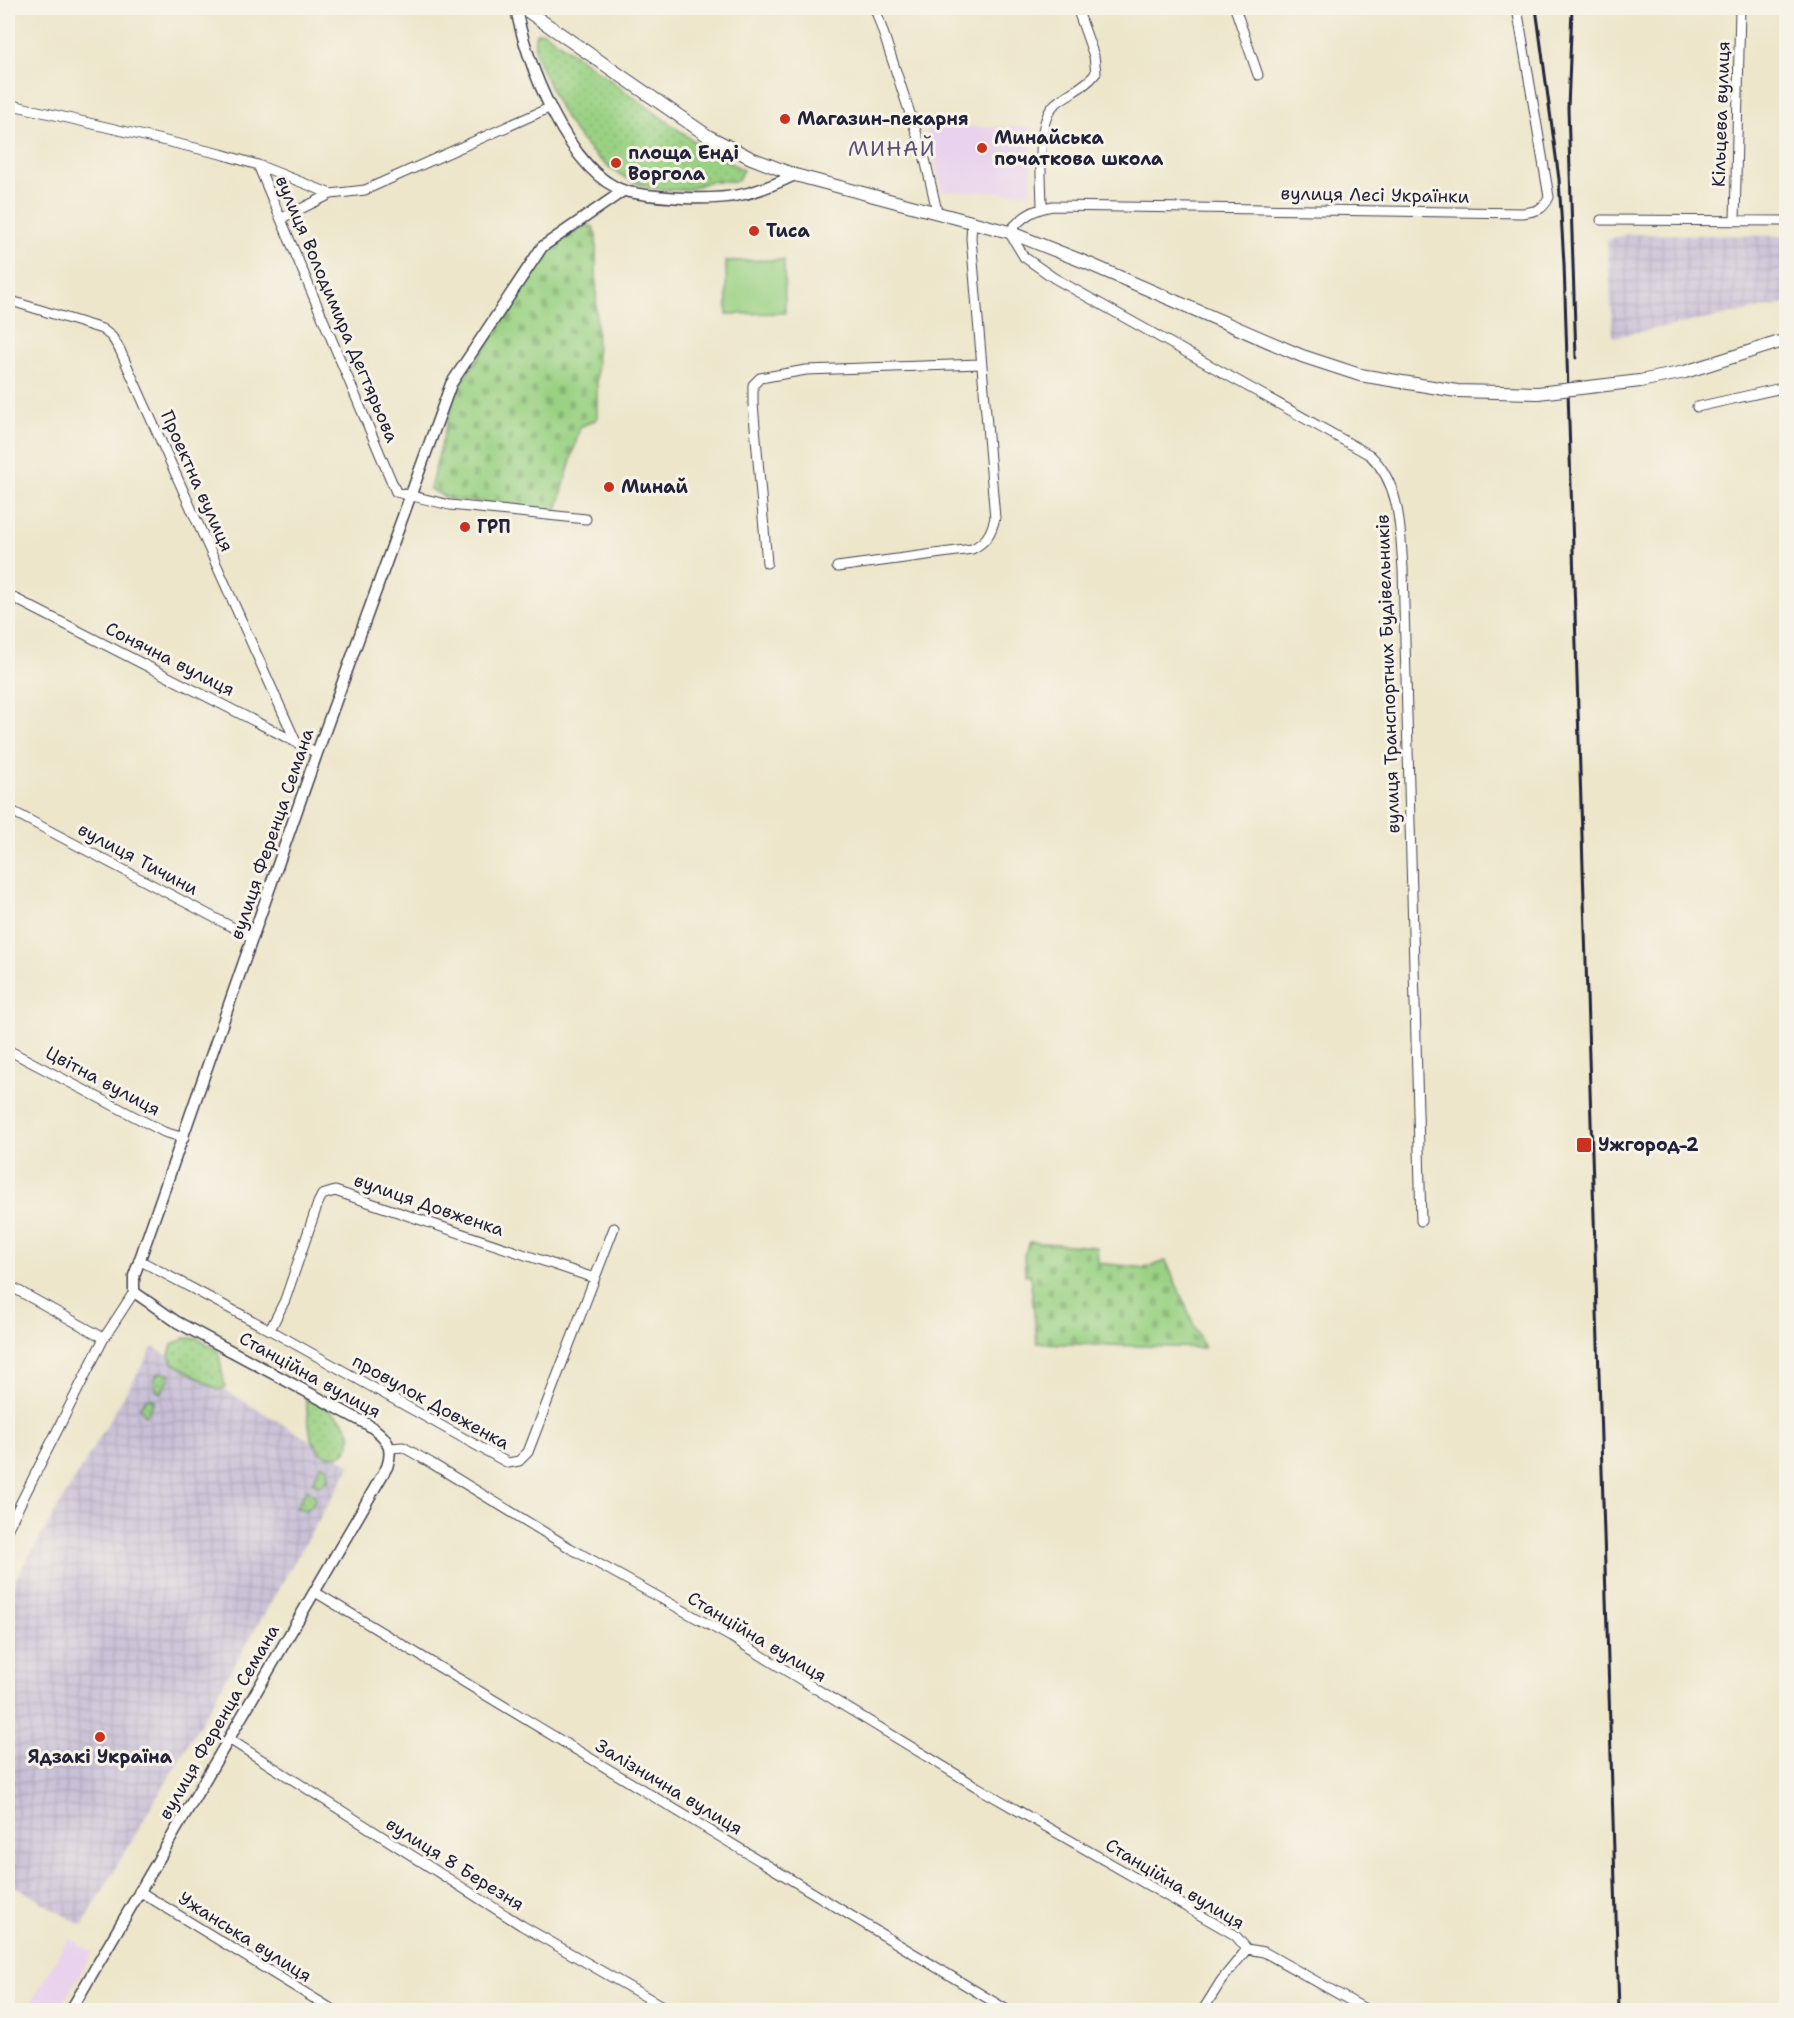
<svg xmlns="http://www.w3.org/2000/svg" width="1794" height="2018" viewBox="0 0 1794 2018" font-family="'Shantell Sans',sans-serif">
  <defs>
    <pattern id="industrial-grid" width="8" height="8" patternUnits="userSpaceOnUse" patternTransform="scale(1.5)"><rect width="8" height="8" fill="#c9bfd7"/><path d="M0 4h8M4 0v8" fill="none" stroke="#aca4b9"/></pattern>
    <pattern id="grass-dots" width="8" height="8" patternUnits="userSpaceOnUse" patternTransform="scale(1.5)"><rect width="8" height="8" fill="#9ad183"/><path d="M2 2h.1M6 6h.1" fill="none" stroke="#84b372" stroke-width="1.8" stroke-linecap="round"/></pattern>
    <pattern id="cemetery-stones" width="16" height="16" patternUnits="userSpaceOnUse" patternTransform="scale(1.5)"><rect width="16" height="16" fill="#9ad183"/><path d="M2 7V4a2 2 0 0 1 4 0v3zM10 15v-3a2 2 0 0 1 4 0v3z" fill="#84b372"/></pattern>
  </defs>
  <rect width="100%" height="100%" fill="#f7f3e8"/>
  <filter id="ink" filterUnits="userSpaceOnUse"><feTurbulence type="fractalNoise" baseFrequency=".0167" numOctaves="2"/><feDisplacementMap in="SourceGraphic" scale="12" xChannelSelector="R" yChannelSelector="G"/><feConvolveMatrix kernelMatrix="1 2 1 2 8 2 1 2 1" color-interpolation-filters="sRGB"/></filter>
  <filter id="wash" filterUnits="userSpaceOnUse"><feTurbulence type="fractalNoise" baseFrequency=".008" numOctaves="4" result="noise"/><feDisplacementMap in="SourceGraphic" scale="24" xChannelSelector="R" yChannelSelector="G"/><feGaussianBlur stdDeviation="1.35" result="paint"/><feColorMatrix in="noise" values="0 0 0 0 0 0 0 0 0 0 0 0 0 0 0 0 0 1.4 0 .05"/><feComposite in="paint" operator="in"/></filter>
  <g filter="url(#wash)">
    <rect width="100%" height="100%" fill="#ede6ca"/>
    <path fill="#e9d2ed" d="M927 127H1032L1031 193 942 191Z
      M68 1938 93 1952 58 2010H27Z"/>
    <path fill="url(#industrial-grid)" d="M1628 234 1786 236V304L1613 337 1607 240Z
      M153 1347 351 1465 82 1926 8 1882V1592Z"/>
    <path fill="url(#grass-dots)" stroke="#5e7a5f" stroke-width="1.5" d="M544 32 702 147 743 170 737 181C728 182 713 179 705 183 695 187 687 191 675 190 616 190 572 140 551 89 544 72 530 51 536 33Z
      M185 1338H198L218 1350 225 1387 218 1390 172 1362 169 1355 172 1345Z
      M162 1372 171 1375 161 1393 156 1390 154 1381 157 1374Z
      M305 1396C325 1408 369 1427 342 1455L327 1456 319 1451 311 1438Z
      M147 1398 155 1400 146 1416 140 1407Z
      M322 1464 328 1468 329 1478 325 1483 318 1485 312 1482Z
      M307 1489 314 1494 315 1501 307 1510 296 1508Z"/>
    <path fill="url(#cemetery-stones)" stroke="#5e7a5f" stroke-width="1.5" d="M585 225 593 227 596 235 597 419 580 427 557 510 449 499 430 489 454 395 547 252Z
      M1030 1242 1097 1247 1098 1263 1146 1268 1166 1261 1204 1348 1037 1343 1030 1274 1025 1275 1024 1255Z"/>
    <path fill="#9ad183" stroke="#5e7a5f" stroke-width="1.5" d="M784 260 785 313 727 314 726 261Z"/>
  </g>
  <g filter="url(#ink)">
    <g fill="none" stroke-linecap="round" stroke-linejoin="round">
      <defs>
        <path id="minor" d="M875 8 925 159 937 211
          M1235 8 1258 75
          M8 104 221 154 258 165 396 492 450 505 586 519
          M258 165 331 194 365 190 549 108
          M1042 208C1042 181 1035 122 1055 104 1068 93 1086 87 1096 73L1094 56 1077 8
          M282 218 331 194
          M1601 220 1786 221
          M1735 221 1740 8
          M8 300 102 329 112 337 120 350 296 742
          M1697 407 1786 387
          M767 563 753 404V385L760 378 806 370 981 364
          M837 567 972 549C986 542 991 534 995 518L971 238 972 221
          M8 595 317 753
          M8 809 253 938
          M8 1050 164 1132 184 1138
          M1421 1221 1403 569C1400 528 1401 485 1370 455L1054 278 1024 257 1009 232C1022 217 1033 209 1053 206L1523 213C1537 211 1543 210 1549 197L1517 8
          M139 1260 270 1330 508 1463 519 1461 528 1452 614 1228
          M8 1285 104 1338
          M270 1330 285 1300 318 1203 322 1195 335 1191 594 1278
          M390 1448 403 1447 431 1463 570 1548 731 1637 977 1787 1235 1935 1247 1949 1264 1952 1367 2010
          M8 1528 104 1338 134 1292
          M315 1592 1007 2010
          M229 1739 521 1925 669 2010
          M139 1891 333 2010
          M1203 2010 1221 1981 1247 1949"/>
        <path id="tertiary" d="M516 8C525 60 569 174 625 191 644 196 665 197 684 198 730 200 753 195 795 175
          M71 2010 387 1467C395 1445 384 1435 367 1424L177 1322 134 1292V1276L317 753 451 384 542 247 623 191"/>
        <path id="secondary" d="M523 8 708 136 751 158 795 175 1009 232 1087 263 1302 356 1360 375 1457 391 1538 393
          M1640 381 1685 372 1786 340"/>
      </defs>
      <use href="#minor" stroke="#403f50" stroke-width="11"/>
      <use href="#tertiary" stroke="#403f50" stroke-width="13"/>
      <use href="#secondary" stroke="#403f50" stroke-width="14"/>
      <use href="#minor" stroke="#fff" stroke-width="9"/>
      <use href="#tertiary" stroke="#fff" stroke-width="10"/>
      <use href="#secondary" stroke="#fff" stroke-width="12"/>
      <path stroke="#22223b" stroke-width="3" d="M1536 8 1559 179 1564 264 1619 2010
        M1572 8 1568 108 1576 358"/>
      <defs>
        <path id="secondary-bridge" d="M1538 393 1640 381"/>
      </defs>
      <use href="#secondary-bridge" stroke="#403f50" stroke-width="14" stroke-linecap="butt"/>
      <use href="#secondary-bridge" stroke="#fff" stroke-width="12"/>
    </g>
  </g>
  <g fill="#c8321e" stroke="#f7f3e8" stroke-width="2">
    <circle cx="785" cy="119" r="6"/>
    <circle cx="982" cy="148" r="6"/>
    <circle cx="616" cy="163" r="6"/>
    <circle cx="754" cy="231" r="6"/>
    <circle cx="609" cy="487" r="6"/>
    <circle cx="465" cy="527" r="6"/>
    <rect x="1576" y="1137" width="16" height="16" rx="3"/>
    <circle cx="100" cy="1737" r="6"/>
  </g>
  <g text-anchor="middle" stroke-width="6" stroke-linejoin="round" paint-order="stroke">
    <g font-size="18" fill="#22223b" stroke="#f7f3e8">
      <text transform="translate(1721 114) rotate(-88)" y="6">Кільцева вулиця</text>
      <text transform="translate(1375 195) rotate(1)" y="6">вулиця Лесі Українки</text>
      <text transform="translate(337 309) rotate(67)" y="6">вулиця Володимира Дегтярьова</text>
      <text transform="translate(197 481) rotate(66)" y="6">Проектна вулиця</text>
      <text transform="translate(170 659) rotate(27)" y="6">Сонячна вулиця</text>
      <text transform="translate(1388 674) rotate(-92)" y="6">вулиця Транспортних Будівельників</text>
      <text transform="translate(272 834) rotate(-71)" y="6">вулиця Ференца Семана</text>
      <text transform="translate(138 859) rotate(28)" y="6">вулиця Тичини</text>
      <text transform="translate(103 1081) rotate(28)" y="6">Цвітна вулиця</text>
      <text transform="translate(429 1205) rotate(19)" y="6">вулиця Довженка</text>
      <text transform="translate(310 1375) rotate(29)" y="6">Станційна вулиця</text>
      <text transform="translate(431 1402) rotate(29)" y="6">провулок Довженка</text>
      <text transform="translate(757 1637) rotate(31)" y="6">Станційна вулиця</text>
      <text transform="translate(219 1722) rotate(-60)" y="6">вулиця Ференца Семана</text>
      <text transform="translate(669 1787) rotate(31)" y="6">Залізнична вулиця</text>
      <text transform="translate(455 1864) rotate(32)" y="6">вулиця 8 Березня</text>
      <text transform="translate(1175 1884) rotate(31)" y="6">Станційна вулиця</text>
      <text transform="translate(245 1937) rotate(32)" y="6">Ужанська вулиця</text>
    </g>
    <g font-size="18" font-weight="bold" fill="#22223b" stroke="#f7f3e8" text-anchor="start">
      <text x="797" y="125">Магазин-пекарня</text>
      <text x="994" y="144">Минайська<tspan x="994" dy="21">початкова школа</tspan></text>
      <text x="628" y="159">площа Енді<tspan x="628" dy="21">Воргола</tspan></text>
      <text x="766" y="237">Тиса</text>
      <text x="621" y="493">Минай</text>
      <text x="477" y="533">ГРП</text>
      <text x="1598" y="1151">Ужгород-2</text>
      <text x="100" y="1763" text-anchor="middle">Ядзакі Україна</text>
    </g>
    <g font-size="21" letter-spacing="1.5" fill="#5c5178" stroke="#f7f3e8">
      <text x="892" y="156">МИНАЙ</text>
    </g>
  </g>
  <rect width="1794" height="2018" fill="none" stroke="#f7f3e8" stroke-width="30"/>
</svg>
